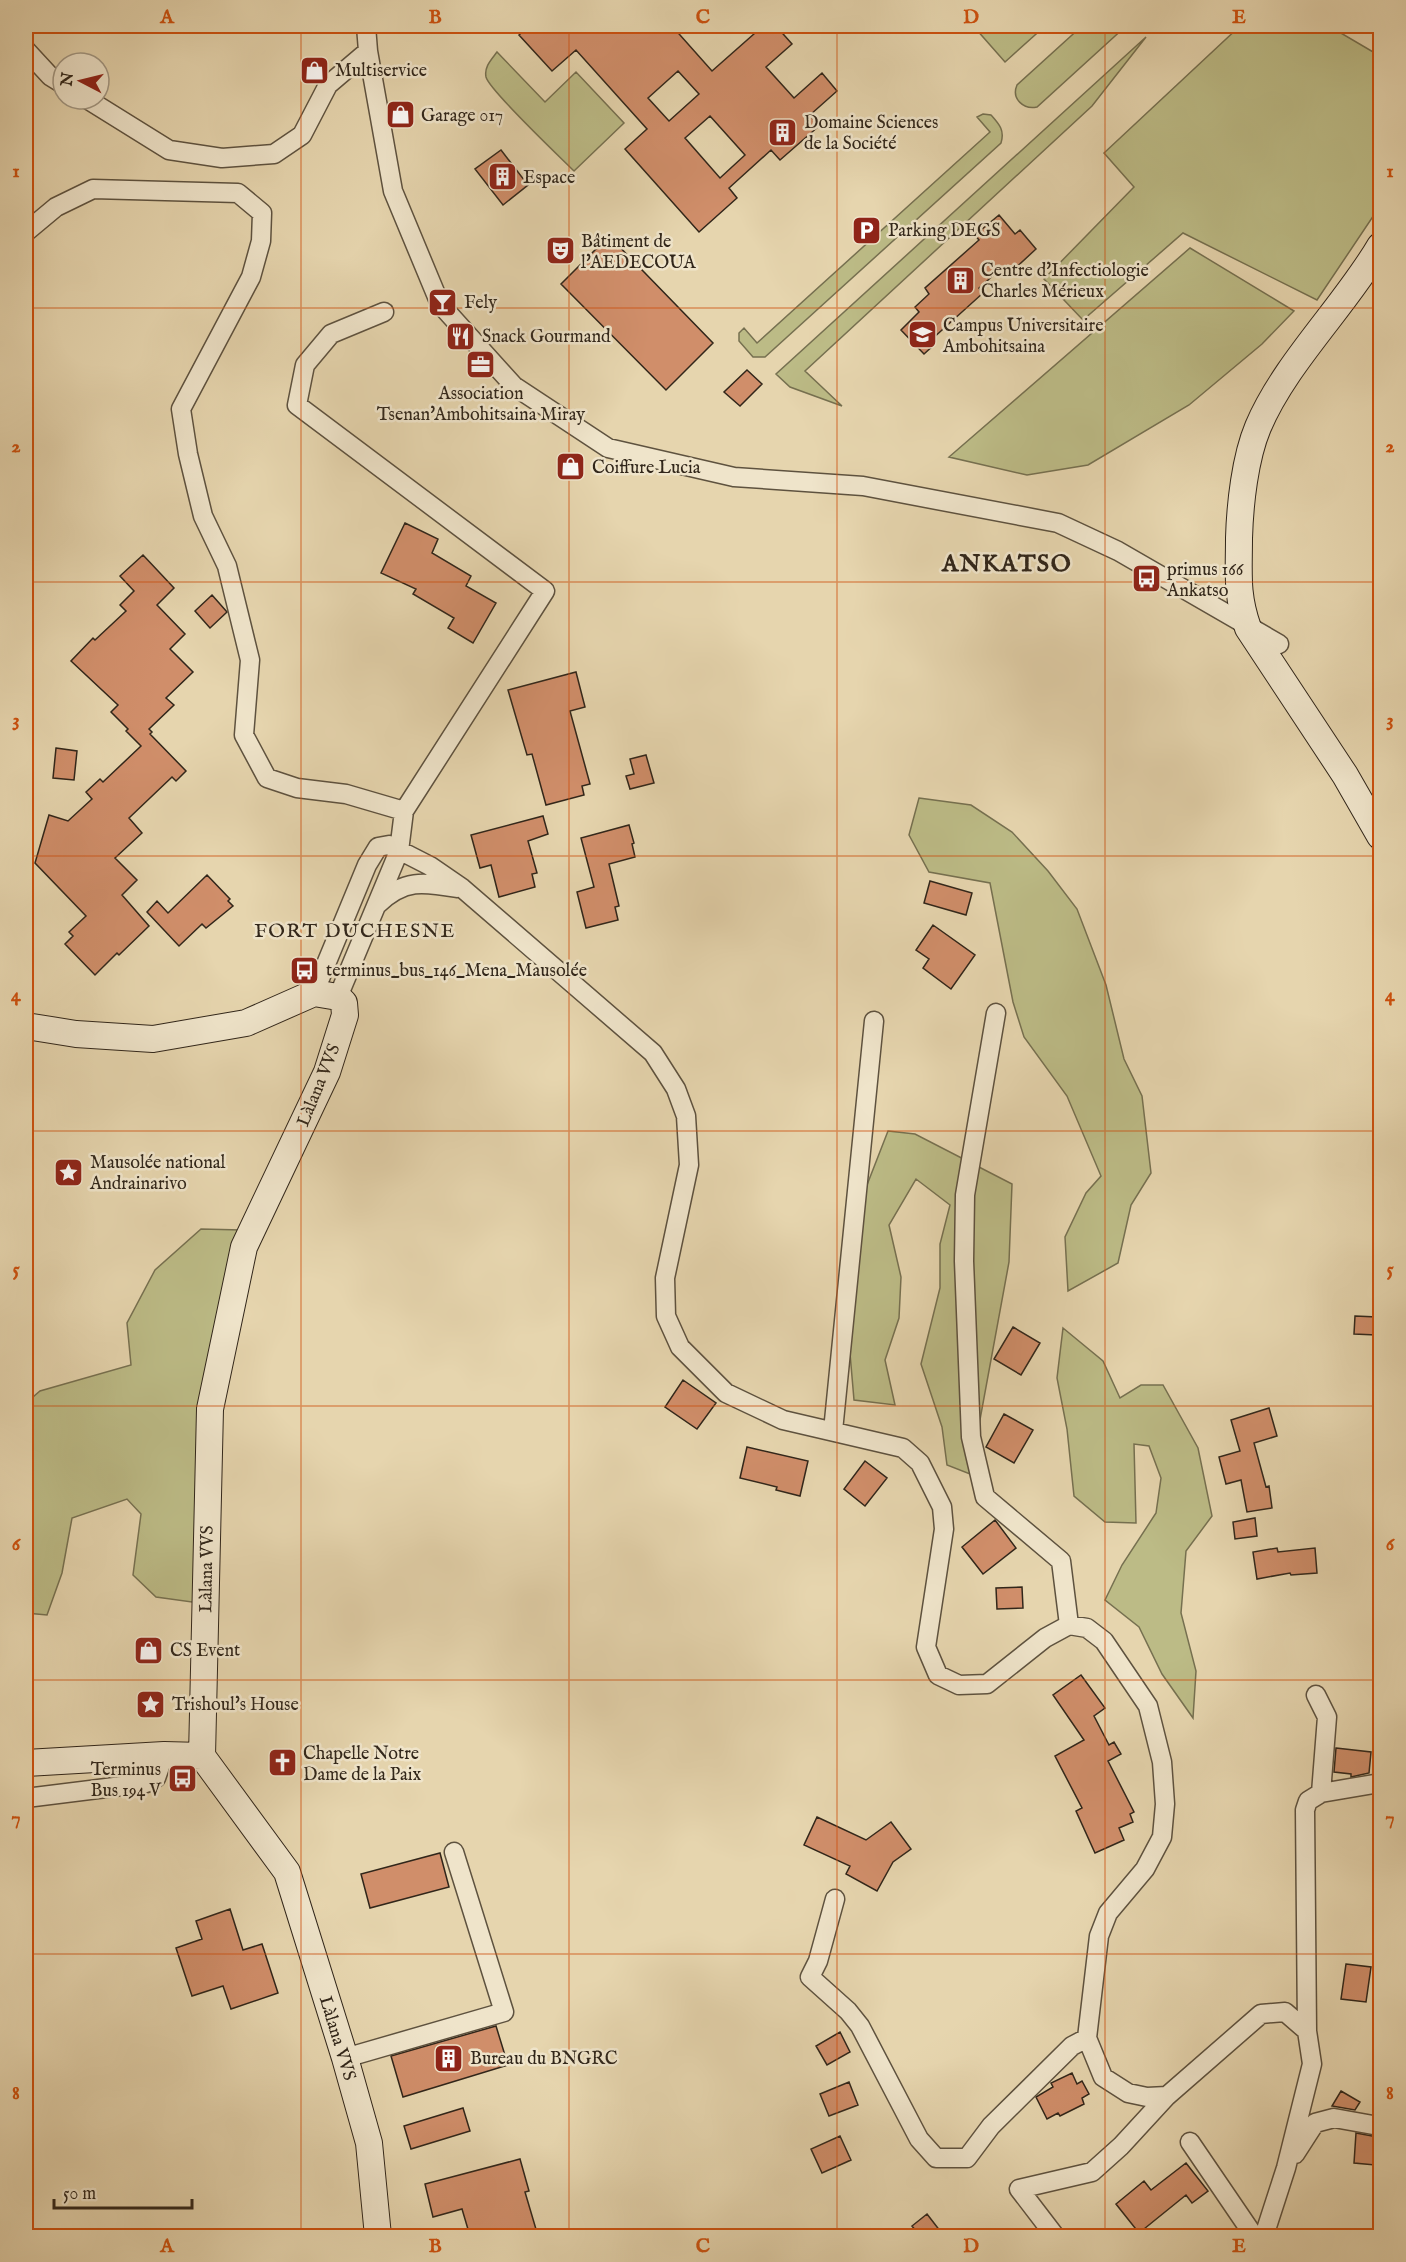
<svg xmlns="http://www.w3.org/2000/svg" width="1406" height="2262" viewBox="0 0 1406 2262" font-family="'IM FELL English',serif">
  <rect width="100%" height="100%" fill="#e6d5ae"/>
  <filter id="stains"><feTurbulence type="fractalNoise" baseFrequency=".00333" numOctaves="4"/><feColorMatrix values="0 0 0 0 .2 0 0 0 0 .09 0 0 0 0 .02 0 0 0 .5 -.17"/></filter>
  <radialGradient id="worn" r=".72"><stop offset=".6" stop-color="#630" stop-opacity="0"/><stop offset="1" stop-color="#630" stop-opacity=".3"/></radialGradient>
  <path fill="#bcbb86" stroke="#767050" stroke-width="1.5" d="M980 26H1045L1005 62 976 29Z
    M1082 26H1126L1037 107C1024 110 1011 99 1017 85Z
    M1240 26H1329L1380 56V206L1317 300 1183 233 1083 320 1044 279 1134 187 1104 153Z
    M1146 37 1092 106 805 371 842 406 790 387 776 374Z
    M497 52 545 102 576 72 624 123 574 171C560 157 489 90 486 77 484 67 491 60 497 52Z
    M983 114 991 115C999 124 1005 130 1001 143L765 357H753L739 341V333L744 328 757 343 990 132 977 117Z
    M1190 248 1294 311 1262 344 1189 405 1088 465 1027 475 949 457Z
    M919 798 971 805 1012 832 1048 871 1077 909 1106 985 1124 1059 1142 1096 1151 1173 1131 1205 1118 1263 1068 1291 1065 1237 1086 1193 1101 1176 1067 1096 1024 1037 1013 1002 990 883 929 872 909 835Z
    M888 1131 915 1134 1012 1184 1009 1262 970 1474 947 1465 942 1427 921 1364 940 1288V1244L950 1205 916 1179 889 1225 901 1277 899 1318 885 1360 895 1405 854 1400 848 1330 859 1262 860 1203Z
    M201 1229 241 1230 199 1603 156 1597 133 1575 141 1514 127 1499 72 1518 62 1573 47 1615 26 1613V1403L40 1391 131 1365 127 1323 155 1270Z
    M1063 1328 1103 1361 1120 1398 1141 1385H1163L1198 1448 1212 1516 1186 1551 1181 1613 1196 1671 1193 1718 1162 1674 1139 1627 1105 1600 1122 1565 1156 1513 1161 1478 1149 1446 1134 1444 1136 1523 1105 1522 1074 1496 1067 1429 1057 1378Z"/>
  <path fill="#d08e6a" stroke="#31261a" stroke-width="1.5" fill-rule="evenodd" d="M529 26H672L712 71 763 26H776L792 44 766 67 794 98 822 73 837 91 810 115 819 126 780 160 771 150 729 188 737 198 699 232 625 149 647 129 576 50 552 71 519 35ZM678 71 699 94 669 121 648 98ZM710 116 745 155 720 178 685 138Z
    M501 150 528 185 503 205 475 169Z
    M999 215 1015 234 1020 230 1036 249 1010 273 1004 266 979 288 983 293 931 340 935 344 924 354 901 330 919 312 915 307 929 294 925 288 979 240 975 235Z
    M609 236 713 343 666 390 561 284Z
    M747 370 762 384 740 406 724 392Z
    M405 523 438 539 432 553 471 576 466 586 496 603 473 643 448 628 454 618 413 594 416 589 381 573Z
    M143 555 174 588 157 605 185 634 170 649 193 672 166 698 174 705 149 729 152 732 150 734 186 771 176 781 172 777 129 818 142 833 115 858 137 880 122 895 149 926 119 955 117 953 95 975 65 944 73 936 69 932 86 916 35 863 49 815 68 821 92 799 86 792 100 779 103 782 141 746 126 731 128 729 111 712 118 705 71 661 93 638 95 640 126 611 120 605 134 591 120 576Z
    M212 595 227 612 210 628 195 611Z
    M576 672 585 707 570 711 590 784 582 786 584 795 546 805 532 754 527 755 508 690Z
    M56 748 77 751 74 780 53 778Z
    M646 755 654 783 630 789 626 776 634 774 630 759Z
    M543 816 548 834 528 841 537 873 532 874 535 887 499 897 491 865 480 868 471 835Z
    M629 825 634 843 632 844 635 857 609 864 619 906 615 907 618 920 586 928 577 892 594 887 581 838Z
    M207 875 230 899 228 901 233 906 206 928 202 924 179 946 147 912 157 901 168 913Z
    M930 881 972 893 966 915 924 903Z
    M933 925 975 955 951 989 923 968 929 959 916 950Z
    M1355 1316 1377 1317 1376 1335 1354 1334Z
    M1013 1327 1040 1343 1021 1375 994 1359Z
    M683 1380 716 1403 697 1429 665 1407Z
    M1269 1408 1277 1436 1254 1443 1266 1487 1269 1486 1272 1508 1247 1512 1241 1480 1226 1484 1219 1457 1240 1451 1231 1420Z
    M1004 1414 1033 1430 1014 1463 986 1447Z
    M747 1447 808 1461 800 1496 776 1490 777 1487 740 1478Z
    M865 1461 887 1478 865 1506 844 1489Z
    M1255 1518 1257 1536 1235 1539 1233 1522Z
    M995 1520 1016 1548 983 1574 962 1547Z
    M1277 1548 1278 1552 1315 1548 1317 1573 1291 1575 1290 1573 1257 1579 1253 1552Z
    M1022 1587 1023 1608 997 1609 996 1588Z
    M1081 1675 1105 1708 1094 1716 1109 1745 1114 1742 1121 1754 1108 1761 1134 1812 1130 1814 1133 1822 1119 1828 1124 1840 1095 1853 1076 1811 1082 1808 1055 1756 1084 1740 1053 1695Z
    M1336 1748 1371 1752 1369 1773 1351 1777V1774L1334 1772Z
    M817 1817 866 1840 891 1822 911 1849 893 1862 877 1891 846 1874 850 1866 804 1845Z
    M440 1853 449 1887 370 1908 361 1874Z
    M230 1909 243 1950 262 1944 278 1993 231 2009 223 1986 192 1996 176 1948 202 1939 196 1921Z
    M1346 1964 1371 1967 1366 2002 1341 1999Z
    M496 2026 508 2065 403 2097 391 2056Z
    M840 2032 850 2052 827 2065 816 2046Z
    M1072 2073 1077 2084 1082 2081 1089 2094 1082 2098 1084 2104 1060 2116 1058 2113 1047 2119 1036 2097 1053 2087 1051 2083Z
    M849 2082 858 2105 829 2116 820 2094Z
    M1341 2091 1360 2102 1355 2110 1332 2106Z
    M463 2108 470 2131 411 2149 404 2126Z
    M1356 2133 1372 2136 1380 2133V2150H1376L1375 2165 1354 2163Z
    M840 2136 851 2160 822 2173 811 2149Z
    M520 2159 529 2191 525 2192 538 2236H470L462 2209 433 2217 425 2184Z
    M1186 2163 1208 2191 1192 2203 1186 2195 1139 2233 1116 2204 1144 2181 1151 2190Z
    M927 2214 944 2236H920L912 2226Z"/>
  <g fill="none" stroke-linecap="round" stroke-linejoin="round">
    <defs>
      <path id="street" d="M366 26 368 51 393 191 440 304 514 386 608 448 734 477 863 486 1058 523 1118 551 1279 644
        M26 50 50 76 63 84
        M87 99 169 150 222 158 274 154 302 135 328 85 368 51
        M26 232 56 207 93 189 238 193 262 213 261 241 251 277 181 409 188 454 203 516 227 566 250 660 244 735 267 778 297 788 346 794 404 811
        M378 904C404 879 423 882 457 888
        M314 993 367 865 378 847 389 845 430 866 462 888 653 1053 676 1089 686 1116 689 1165 665 1278 666 1316 680 1347 726 1393 783 1420 903 1448 920 1463 942 1507 944 1529 926 1647 938 1675 959 1685 987 1684 1045 1638 1069 1625 1087 1628 1104 1641 1148 1706 1162 1762 1165 1804 1162 1837 1145 1869 1108 1913 1099 1936 1087 2038 1103 2077 1128 2093 1147 2097 1167 2096 1261 2014 1285 2012 1307 2031 1312 2064 1286 2168 1264 2236
        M338 997 399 851 404 811 545 591 297 405 305 365 331 334 384 312
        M996 1013 965 1195 964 1261 971 1437 985 1497 1061 1561 1069 1625
        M833 1431 874 1021
        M1316 1695 1327 1717 1321 1793
        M26 1798 146 1783 156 1778 164 1755
        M835 1899 818 1961 810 1977 848 2011 860 2026 919 2139 936 2158H967L991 2126 1072 2046 1087 2038
        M1307 2031 1305 1810 1308 1801 1321 1793 1380 1783
        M345 2058 504 2012 454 1852
        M1190 2142 1254 2236
        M1295 2154 1315 2123 1334 2118 1373 2125
        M1055 2236 1019 2189 1092 2172 1121 2146 1167 2096"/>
      <path id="secondary" d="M1380 246C1345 306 1285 363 1258 427 1245 458 1240 504 1239 538 1239 573 1236 594 1248 628L1345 775 1380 836
        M26 1026 76 1034 153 1039 246 1023 314 993 338 997 344 1003 345 1015 327 1072 244 1247 210 1409 202 1756 287 1872 345 2058 369 2143 378 2236
        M26 1763 164 1755 202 1756"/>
    </defs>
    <use href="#street" stroke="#5e523f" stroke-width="21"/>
    <use href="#secondary" stroke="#31261a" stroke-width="28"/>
    <use href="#street" stroke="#efe4ca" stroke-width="18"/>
    <use href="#secondary" stroke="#efe4ca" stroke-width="26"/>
  </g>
  <path fill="none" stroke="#cd510e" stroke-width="1.5" stroke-opacity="0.55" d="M301 26V2236M569 26V2236M837 26V2236M1105 26V2236M26 308H1380M26 582H1380M26 856H1380M26 1131H1380M26 1406H1380M26 1680H1380M26 1954H1380"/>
  <defs>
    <symbol id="shop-square" viewBox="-11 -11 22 22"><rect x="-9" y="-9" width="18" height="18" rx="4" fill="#8f2418" stroke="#efe4ca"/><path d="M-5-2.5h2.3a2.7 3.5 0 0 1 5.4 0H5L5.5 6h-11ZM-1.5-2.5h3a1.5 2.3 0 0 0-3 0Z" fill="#fff"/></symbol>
    <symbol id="building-square" viewBox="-11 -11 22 22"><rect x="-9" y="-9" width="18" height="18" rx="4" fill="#8f2418" stroke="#efe4ca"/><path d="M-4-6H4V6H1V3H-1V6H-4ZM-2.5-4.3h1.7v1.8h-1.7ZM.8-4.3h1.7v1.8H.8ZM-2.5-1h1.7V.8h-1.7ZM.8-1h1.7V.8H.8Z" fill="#fff"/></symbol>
    <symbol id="parking-square" viewBox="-11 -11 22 22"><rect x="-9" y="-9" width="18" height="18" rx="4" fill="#8f2418" stroke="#efe4ca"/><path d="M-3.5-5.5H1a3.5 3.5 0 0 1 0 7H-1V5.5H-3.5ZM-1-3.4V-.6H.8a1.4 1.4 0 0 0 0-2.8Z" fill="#fff"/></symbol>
    <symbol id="theatre-square" viewBox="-11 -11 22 22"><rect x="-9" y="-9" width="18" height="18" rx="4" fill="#8f2418" stroke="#efe4ca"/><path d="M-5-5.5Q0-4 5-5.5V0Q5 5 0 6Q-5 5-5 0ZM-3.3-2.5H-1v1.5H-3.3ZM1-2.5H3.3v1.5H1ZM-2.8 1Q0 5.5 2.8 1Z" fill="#fff"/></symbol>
    <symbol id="bar-square" viewBox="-11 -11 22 22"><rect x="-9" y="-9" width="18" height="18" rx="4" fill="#8f2418" stroke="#efe4ca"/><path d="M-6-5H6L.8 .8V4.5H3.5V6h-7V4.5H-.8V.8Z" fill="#fff"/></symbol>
    <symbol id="university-square" viewBox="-11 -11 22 22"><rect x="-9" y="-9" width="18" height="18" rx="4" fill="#8f2418" stroke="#efe4ca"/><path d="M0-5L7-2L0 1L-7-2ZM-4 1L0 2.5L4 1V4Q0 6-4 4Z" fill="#fff"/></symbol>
    <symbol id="restaurant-square" viewBox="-11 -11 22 22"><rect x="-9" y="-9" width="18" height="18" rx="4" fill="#8f2418" stroke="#efe4ca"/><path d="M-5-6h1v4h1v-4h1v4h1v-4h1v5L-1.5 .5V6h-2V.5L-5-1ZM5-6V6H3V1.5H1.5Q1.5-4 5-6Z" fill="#fff"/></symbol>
    <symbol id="office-square" viewBox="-11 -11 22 22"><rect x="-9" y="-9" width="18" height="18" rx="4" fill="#8f2418" stroke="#efe4ca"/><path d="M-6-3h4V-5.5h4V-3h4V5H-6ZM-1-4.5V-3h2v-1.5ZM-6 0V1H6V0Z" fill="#fff"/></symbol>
    <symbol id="bus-square" viewBox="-11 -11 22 22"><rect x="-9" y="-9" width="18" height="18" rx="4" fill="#8f2418" stroke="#efe4ca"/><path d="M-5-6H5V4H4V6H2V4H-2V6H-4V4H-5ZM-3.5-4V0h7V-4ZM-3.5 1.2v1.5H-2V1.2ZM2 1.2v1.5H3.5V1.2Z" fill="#fff"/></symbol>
    <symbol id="sight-square" viewBox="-11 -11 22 22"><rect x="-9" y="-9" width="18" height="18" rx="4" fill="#8f2418" stroke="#efe4ca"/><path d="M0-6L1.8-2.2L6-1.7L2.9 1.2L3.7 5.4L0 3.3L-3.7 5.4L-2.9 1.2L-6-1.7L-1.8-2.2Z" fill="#fff"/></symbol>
    <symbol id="church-square" viewBox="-11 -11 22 22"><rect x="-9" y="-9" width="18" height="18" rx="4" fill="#8f2418" stroke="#efe4ca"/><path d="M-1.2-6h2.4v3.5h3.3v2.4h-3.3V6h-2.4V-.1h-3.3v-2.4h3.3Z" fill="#fff"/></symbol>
  </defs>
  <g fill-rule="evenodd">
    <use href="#shop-square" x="298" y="54" width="33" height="33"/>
    <use href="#shop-square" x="384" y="98" width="33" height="33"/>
    <use href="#building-square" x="766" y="116" width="33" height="33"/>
    <use href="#building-square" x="486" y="160" width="33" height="33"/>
    <use href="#parking-square" x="850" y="214" width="33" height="33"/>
    <use href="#theatre-square" x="544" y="234" width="33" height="33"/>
    <use href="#building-square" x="944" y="264" width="33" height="33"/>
    <use href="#bar-square" x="426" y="286" width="33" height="33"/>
    <use href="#university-square" x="906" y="318" width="33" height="33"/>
    <use href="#restaurant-square" x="444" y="320" width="33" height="33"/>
    <use href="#office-square" x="464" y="348" width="33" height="33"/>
    <use href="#shop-square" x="554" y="450" width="33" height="33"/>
    <use href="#bus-square" x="1130" y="562" width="33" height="33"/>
    <use href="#bus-square" x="288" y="954" width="33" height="33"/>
    <use href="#sight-square" x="52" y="1156" width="33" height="33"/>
    <use href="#shop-square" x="132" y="1634" width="33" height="33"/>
    <use href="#sight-square" x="134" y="1688" width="33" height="33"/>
    <use href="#church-square" x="266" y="1746" width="33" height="33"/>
    <use href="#bus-square" x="166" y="1762" width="33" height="33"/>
    <use href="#building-square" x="432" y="2042" width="33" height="33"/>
  </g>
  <g text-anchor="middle" stroke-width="5" stroke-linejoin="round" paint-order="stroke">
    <g font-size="18" fill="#31261a" stroke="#efe4ca" text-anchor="start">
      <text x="335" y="76">Multiservice</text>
      <text x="421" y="121">Garage 017</text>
      <text x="804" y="128">Domaine Sciences<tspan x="804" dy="21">de la Société</tspan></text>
      <text x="523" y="183">Espace</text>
      <text x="888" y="236">Parking DEGS</text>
      <text x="581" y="247">Bâtiment de<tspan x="581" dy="21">l'AEDECOUA</tspan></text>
      <text x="981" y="276">Centre d'Infectiologie<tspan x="981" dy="21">Charles Mérieux</tspan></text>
      <text x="464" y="308">Fely</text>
      <text x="943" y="331">Campus Universitaire<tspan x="943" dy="21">Ambohitsaina</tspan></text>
      <text x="482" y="342">Snack Gourmand</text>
      <text x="481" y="399" text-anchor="middle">Association<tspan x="481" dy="21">Tsenan'Ambohitsaina Miray</tspan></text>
      <text x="592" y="473">Coiffure Lucia</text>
      <text x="1167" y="575">primus 166<tspan x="1167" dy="21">Ankatso</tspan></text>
      <text x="326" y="976">terminus_bus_146_Mena_Mausolée</text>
      <text x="90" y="1168">Mausolée national<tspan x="90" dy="21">Andrainarivo</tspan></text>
      <text x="170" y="1656">CS Event</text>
      <text x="172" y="1710">Trishoul's House</text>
      <text x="303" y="1759">Chapelle Notre<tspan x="303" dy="21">Dame de la Paix</tspan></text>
      <text x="161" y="1775" text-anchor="end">Terminus<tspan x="161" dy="21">Bus 194 V</tspan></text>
      <text x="470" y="2064">Bureau du BNGRC</text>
    </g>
    <g font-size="18" fill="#31261a" stroke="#efe4ca">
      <text transform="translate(318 1085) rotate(-68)" y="6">Làlana VVS</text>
      <text transform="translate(206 1569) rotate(-89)" y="6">Làlana VVS</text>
      <text transform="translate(338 2038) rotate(73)" y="6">Làlana VVS</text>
    </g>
    <g font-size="20" letter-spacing="1.5" fill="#31261a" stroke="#efe4ca">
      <text x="355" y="937">FORT DUCHESNE</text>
    </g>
    <g font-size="24" font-weight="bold" letter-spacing="1.5" fill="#31261a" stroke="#efe4ca">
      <text x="1007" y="571">ANKATSO</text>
    </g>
  </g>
  <rect width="1406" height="2262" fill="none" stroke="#e6d5ae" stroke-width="66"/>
  <g transform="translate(81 81) rotate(277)"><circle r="28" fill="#efe4ca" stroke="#a39884" stroke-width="1.5"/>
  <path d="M0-4.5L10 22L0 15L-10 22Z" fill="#8f2418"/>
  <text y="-9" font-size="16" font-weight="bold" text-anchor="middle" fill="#31261a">N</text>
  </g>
  <path d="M54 2199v9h138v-9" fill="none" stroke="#31261a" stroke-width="3"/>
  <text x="63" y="2199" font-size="18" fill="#31261a" stroke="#efe4ca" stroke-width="4.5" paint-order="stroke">50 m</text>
  <rect x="33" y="33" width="1340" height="2196" fill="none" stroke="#cd510e" stroke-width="2"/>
  <g font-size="20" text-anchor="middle" font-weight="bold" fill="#cd510e">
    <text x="167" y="23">A</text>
    <text x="435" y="23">B</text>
    <text x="703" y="23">C</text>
    <text x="971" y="23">D</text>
    <text x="1239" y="23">E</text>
    <text x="16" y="177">1</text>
    <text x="1390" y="177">1</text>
    <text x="16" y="452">2</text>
    <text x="1390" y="452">2</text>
    <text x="16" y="726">3</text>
    <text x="1390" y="726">3</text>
    <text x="16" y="1001">4</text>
    <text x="1390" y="1001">4</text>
    <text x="16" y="1275">5</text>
    <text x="1390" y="1275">5</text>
    <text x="16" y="1550">6</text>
    <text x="1390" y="1550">6</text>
    <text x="16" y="1824">7</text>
    <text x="1390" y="1824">7</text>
    <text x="16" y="2099">8</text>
    <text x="1390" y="2099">8</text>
    <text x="167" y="2252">A</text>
    <text x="435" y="2252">B</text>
    <text x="703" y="2252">C</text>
    <text x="971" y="2252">D</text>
    <text x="1239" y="2252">E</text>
  </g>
  <rect width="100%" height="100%" filter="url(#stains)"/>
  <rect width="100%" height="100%" fill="url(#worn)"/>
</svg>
